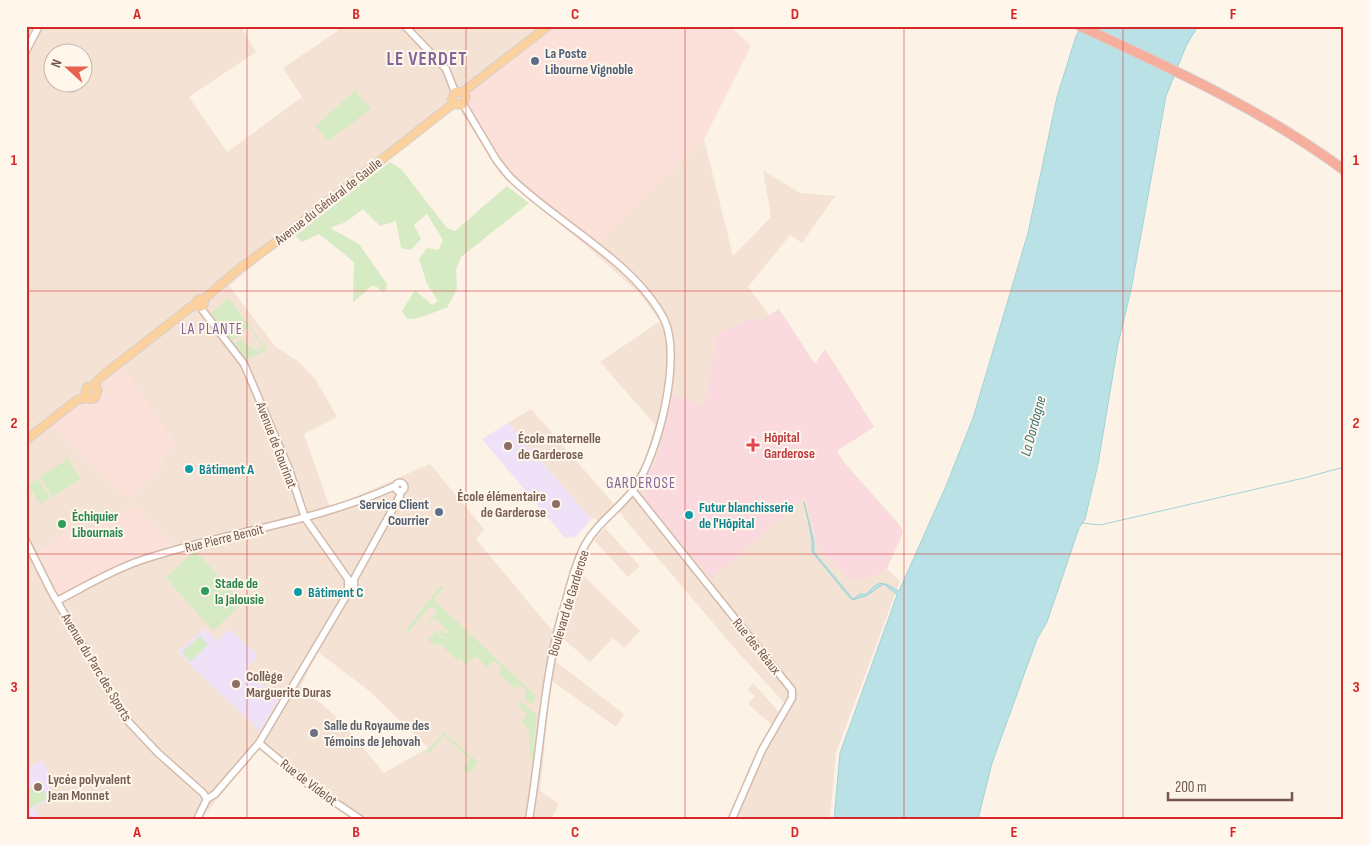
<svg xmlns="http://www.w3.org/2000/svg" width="1370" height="845" viewBox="0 0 1370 845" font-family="'Sofia Sans Condensed',sans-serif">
  <rect width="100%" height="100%" fill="#fcf2e6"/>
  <path fill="#f4e3d4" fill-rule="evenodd" d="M26 26H241L256 52 189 97 227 152 302 97 283 68 338 31 336 26H546L449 107 334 197 229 286 275 346 300 363 316 380 337 417 304 434 330 508 430 464 484 529 476 539 550 628 560 635 580 572 640 631 624 648 613 638 590 662 560 636 555 661 624 714 616 727 551 680 540 791 559 804 551 819H354L260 747 201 819H26ZM52 52H82V82H52ZM318 652 368 690 428 748 384 773 341 721 301 686Z
    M704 139 733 256 771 217 763 170 800 193 835 196 802 243 790 235 748 287 769 315 779 309 815 364 825 349 874 427 837 451 844 462 899 524 903 532 887 569 900 581 836 753 830 819H732L773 726 748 704 755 696 748 690 753 683 780 713 785 704 738 652 627 522 615 505 598 521 594 518 591 519 508 423 531 409 614 504 629 489 646 458 655 425 600 362 660 321 640 294 591 250Z
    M605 528 640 566 628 577 594 540Z"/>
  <path fill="#fce1da" d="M546 26H730L751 46 704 139 591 250 501 175 462 114 458 99Z
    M123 367 178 446 161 459 165 465 131 497 137 507 175 547 63 595 57 593 38 556 39 552 74 524 83 533 134 505 50 425Z"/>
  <path fill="#efe2f8" d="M508 423 591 519 576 537 565 538 482 439Z
    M205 628 217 641 229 629 258 655 246 669 278 700 260 731 191 666 178 651Z
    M42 760 50 777 51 797 34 809 41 819H26V762L29 767Z"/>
  <path fill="#fad9df" d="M779 309 815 365 825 350 874 427 836 451 843 463 901 528 902 535 886 569 865 579 851 580 818 549 806 496 711 579 672 532 669 534 641 497 646 493 641 488 649 470 654 467 659 450 672 395 704 406 718 333 753 317 757 323Z"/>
  <path fill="#d6eac4" d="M355 91 371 109 328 141 315 126Z
    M390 162 401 169 447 228 455 231 507 186 529 203 461 257 456 270 457 289 447 308C434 311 420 320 407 319L402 311 415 290 432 305 438 301 427 284 419 259 427 248 438 250 443 240 427 214 414 225 421 239 411 250 401 248 396 221 380 226 363 209 346 222 330 228 359 244 387 284 386 290 382 292 377 287 372 286 353 302 354 262 319 234 302 242 295 236Z
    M225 299H229L266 348V351L245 360 233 345 240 339 257 351 263 347 249 327 232 341 209 314 222 305Z
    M68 459 81 479 52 497 40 477Z
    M38 479 50 498 40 504 28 485Z
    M195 550 243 603 213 631 166 578Z
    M441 585 444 587 433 599 536 696 533 704 524 699 527 692 519 685 515 689 498 673 503 669 495 661 486 667 476 656 468 664H465L460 658 457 660 440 644 434 645 428 640 436 630 441 638H445L447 634 444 637 439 633 442 629 447 634 449 632 435 618 420 632 437 612 433 607 428 608 409 632 406 630Z
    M200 636 208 645 190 662 182 652Z
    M520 701 537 715 532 761 530 758 529 730 522 722 527 714 518 704Z
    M444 733 478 762 469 774 463 769 470 759 444 736 430 753H425Z
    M39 783 48 798 26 811V790Z"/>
  <path fill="#bae2e6" stroke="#a0d3d7" d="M1082 26H1198L1186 46 1166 96 1131 290 1118 344 1098 464 1085 519 1079 528 1047 622 1037 639 992 763 978 819H834L840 753 897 595 884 584C877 587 872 593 866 596 861 598 859 597 854 600L850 598 812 552C813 536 807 518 804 502L814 542V552L853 599 860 594H867C880 577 885 584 899 591L946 486 973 418 1028 233 1057 97 1076 36Z"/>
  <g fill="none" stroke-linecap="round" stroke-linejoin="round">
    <path stroke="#a0d3d7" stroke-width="1" d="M1082 523 1100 525 1304 478 1344 467"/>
    <defs>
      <path id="secondary" d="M405 26 446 69 455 92
        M26 51 39 26
        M463 104 497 161 509 176C555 222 634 261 664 319 683 357 658 455 634 489 619 509 597 523 585 545 574 565 569 592 562 614 543 681 541 750 529 819
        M200 307 244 364 289 469 305 518 348 579V593L259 743 215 794 207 799
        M395.5 487a4.5 4.5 0 1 1 9 0a4.5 4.5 0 1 1-9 0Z
        M633 491 792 690V698L762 750 732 819
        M26 541 51 591 125 718 158 753 203 793 207 799
        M354 579 400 496V491
        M348 593H354V581
        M57 601C84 587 110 571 139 561 224 532 314 523 395 486
        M259 743 308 784 360 819
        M197 819 207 799"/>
      <path id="primary" d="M463 92 466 97 462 105 455 104 452 99 455 92H463L468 88 548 26
        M196 303a4 4 0 1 1 8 0a4 4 0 1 1-8 0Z
        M203 300 235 272 288 233 454 103
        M93 386 98 390 95 398 90 399 85 393 87 387 93 386 101 377 196 303
        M26 440 77 400 88 398"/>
      <path id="highway" d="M1080 26C1172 69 1261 109 1344 170"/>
    </defs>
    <use href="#secondary" stroke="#d3baac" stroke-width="9"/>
    <use href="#primary" stroke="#d8d0cd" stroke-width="10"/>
    <use href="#highway" stroke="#d8d0cd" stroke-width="11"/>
    <use href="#secondary" stroke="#fff" stroke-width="6"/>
    <use href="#primary" stroke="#fad19f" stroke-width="8"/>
    <use href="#highway" stroke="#f6ae9d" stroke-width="9"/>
  </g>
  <path fill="none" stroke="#d62828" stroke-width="1" stroke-opacity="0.55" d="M247 26V819M466 26V819M685 26V819M904 26V819M1123 26V819M26 291H1344M26 554H1344"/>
  <g fill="#5c6f8a" stroke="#fff6ec" stroke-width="2">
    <circle cx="535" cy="61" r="5"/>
    <circle cx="439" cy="512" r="5"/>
  </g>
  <path fill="#e0444e" stroke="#fff6ec" stroke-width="2" d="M750.5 437.5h5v5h5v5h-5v5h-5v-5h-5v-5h5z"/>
  <g fill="#8d6e63" stroke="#fff6ec" stroke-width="2">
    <circle cx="508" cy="446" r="5"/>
    <circle cx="556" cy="504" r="5"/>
    <circle cx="236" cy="684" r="5"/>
    <circle cx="38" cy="787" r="5"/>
  </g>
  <g fill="#0f9aa8" stroke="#fff6ec" stroke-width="2">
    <circle cx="189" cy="469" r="5"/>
    <circle cx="689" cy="515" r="5"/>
    <circle cx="298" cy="592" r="5"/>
  </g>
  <g fill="#2e9e5b" stroke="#fff6ec" stroke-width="2">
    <circle cx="62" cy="524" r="5"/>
    <circle cx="205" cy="591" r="5"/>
  </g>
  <circle fill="#6b7280" stroke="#fff6ec" stroke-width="2" cx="314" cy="733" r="5"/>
  <g text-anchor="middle" stroke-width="4" stroke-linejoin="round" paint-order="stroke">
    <g font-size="14" font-weight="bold" fill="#4e5e75" stroke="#fff6ec" text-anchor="start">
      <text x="545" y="58">La Poste<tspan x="545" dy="16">Libourne Vignoble</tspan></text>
      <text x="429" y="509" text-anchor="end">Service Client<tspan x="429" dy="16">Courrier</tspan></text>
    </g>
    <g font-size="14" fill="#75574b" stroke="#fff6ec">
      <text transform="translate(328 201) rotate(-38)" y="5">Avenue du Général de Gaulle</text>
      <text transform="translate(277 445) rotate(69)" y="5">Avenue de Gourinat</text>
      <text transform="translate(224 538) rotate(-14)" y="5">Rue Pierre Benoît</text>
      <text transform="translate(568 603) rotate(-73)" y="5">Boulevard de Garderose</text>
      <text transform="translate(757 646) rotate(51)" y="5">Rue des Réaux</text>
      <text transform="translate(97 667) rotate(59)" y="5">Avenue du Parc des Sports</text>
      <text transform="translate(309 782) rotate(37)" y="5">Rue de Videlot</text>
    </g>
    <g font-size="14" font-weight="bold" fill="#be3a42" stroke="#fff6ec" text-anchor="start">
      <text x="764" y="442">Hôpital<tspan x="764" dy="16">Garderose</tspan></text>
    </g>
    <g font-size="14" font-weight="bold" fill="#785e54" stroke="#fff6ec" text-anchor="start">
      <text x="518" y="443">École maternelle<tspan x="518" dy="16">de Garderose</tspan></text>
      <text x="546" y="501" text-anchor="end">École élémentaire<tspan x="546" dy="16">de Garderose</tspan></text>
      <text x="246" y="681">Collège<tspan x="246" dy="16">Marguerite Duras</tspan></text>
      <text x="48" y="784">Lycée polyvalent<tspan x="48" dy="16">Jean Monnet</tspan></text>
    </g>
    <g font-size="14" font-weight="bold" fill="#0d838f" stroke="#fff6ec" text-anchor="start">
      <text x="199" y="474">Bâtiment A</text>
      <text x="699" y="512">Futur blanchisserie<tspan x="699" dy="16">de l'Hôpital</tspan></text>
      <text x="308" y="597">Bâtiment C</text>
    </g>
    <g font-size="14" font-weight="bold" fill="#27864d" stroke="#fff6ec" text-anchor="start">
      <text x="72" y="521">Échiquier<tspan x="72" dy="16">Libournais</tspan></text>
      <text x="215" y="588">Stade de<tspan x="215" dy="16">la Jalousie</tspan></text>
    </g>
    <g font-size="14" font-weight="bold" fill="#5b616d" stroke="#fff6ec" text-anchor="start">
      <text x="324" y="730">Salle du Royaume des<tspan x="324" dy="16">Témoins de Jehovah</tspan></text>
    </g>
    <g font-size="15" letter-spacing="1" fill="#846699" stroke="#fff6ec">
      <text x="212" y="334">LA PLANTE</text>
      <text x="641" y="488">GARDEROSE</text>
    </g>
    <g font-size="15" font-style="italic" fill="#3e757a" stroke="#fff6ec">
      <text transform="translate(1033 426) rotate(-75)" y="5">La Dordogne</text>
    </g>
    <g font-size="19" font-weight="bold" letter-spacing="1" fill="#846699" stroke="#fff6ec">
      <text x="427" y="65">LE VERDET</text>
    </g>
  </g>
  <rect width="1370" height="845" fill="none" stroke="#fff6ec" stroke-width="55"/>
  <g transform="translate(68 68) rotate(291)"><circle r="24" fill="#fff6ec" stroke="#c8b6ac"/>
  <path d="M0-4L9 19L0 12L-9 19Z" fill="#e5634c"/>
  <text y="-8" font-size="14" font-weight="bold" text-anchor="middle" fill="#75574b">N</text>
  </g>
  <path d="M1168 792v8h124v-8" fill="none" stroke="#75574b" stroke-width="2.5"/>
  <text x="1175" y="792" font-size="15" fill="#75574b" stroke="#fff6ec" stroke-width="4" paint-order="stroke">200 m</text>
  <rect x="28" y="28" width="1314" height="790" fill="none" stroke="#d62828" stroke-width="2"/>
  <g font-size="16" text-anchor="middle" font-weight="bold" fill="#d62828">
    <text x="137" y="19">A</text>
    <text x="356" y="19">B</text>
    <text x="575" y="19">C</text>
    <text x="795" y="19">D</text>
    <text x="1014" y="19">E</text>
    <text x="1233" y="19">F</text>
    <text x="14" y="165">1</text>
    <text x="1356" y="165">1</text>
    <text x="14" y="428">2</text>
    <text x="1356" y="428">2</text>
    <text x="14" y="692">3</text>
    <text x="1356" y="692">3</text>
    <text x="137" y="837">A</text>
    <text x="356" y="837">B</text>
    <text x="575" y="837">C</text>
    <text x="795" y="837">D</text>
    <text x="1014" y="837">E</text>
    <text x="1233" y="837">F</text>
  </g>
</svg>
